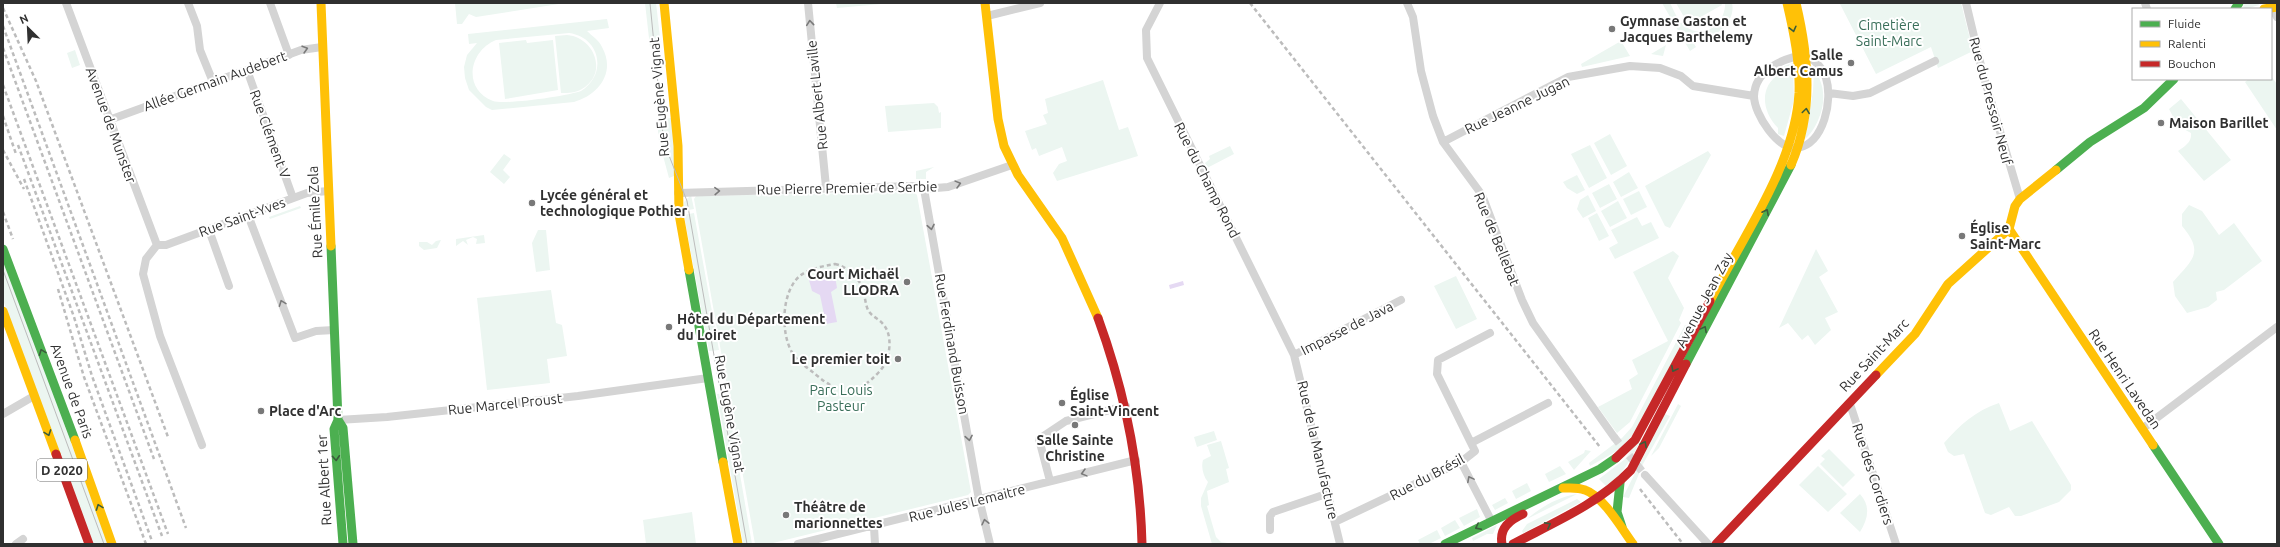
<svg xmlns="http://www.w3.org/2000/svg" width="2280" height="547" viewBox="0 0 2280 547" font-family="Ubuntu,sans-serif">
  <rect width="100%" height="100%" fill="#fff"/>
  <path fill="#ecf6f1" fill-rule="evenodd" d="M455 3H565L476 17 469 14 462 24H457Z
    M645 3H656L661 46 650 47Z
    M836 3H892L837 8Z
    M1662 3H1670C1674 11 1678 21 1685 26 1703 41 1726 24 1725 3H1732C1736 20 1718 37 1702 38 1698 39 1693 37 1689 36L1696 47 1690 51Z
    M1676 3H1721L1722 5 1688 24Z
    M1843 3H1961L1973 51 1938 68 1931 47 1876 74 1840 4Z
    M2245 3H2258L2259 5 2246 9 2243 7Z
    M607 19 609 28 587 31C592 36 599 40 602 47 616 72 599 95 574 102L492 110 486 107 469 90 465 78 464 67 467 55 477 43 469 44 468 34ZM569 33C600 37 608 74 581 91 568 96 505 105 493 101 462 89 469 51 496 40Z
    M567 35C594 37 609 73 582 89 576 93 568 93 561 93L555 36Z
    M526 40 527 43 553 40 558 90 505 99 499 43Z
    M1621 41 1630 56 1582 67 1581 64Z
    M1666 45 1663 56 1651 54Z
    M75 50 80 65 72 68 67 53Z
    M1793 63 1794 100 1784 136 1778 134V128C1760 110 1759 82 1785 71L1784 66Z
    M1814 70 1817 72C1819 78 1823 86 1823 93 1825 108 1816 130 1805 139L1813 91Z
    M2271 76 2277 84V130L2245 82 2249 79H2271Z
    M1103 80 1119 130 1128 127 1138 156 1057 181 1053 173 1059 164 1067 161 1062 147 1039 156 1036 148 1032 150 1025 131 1047 124 1043 115 1048 113 1045 99Z
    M2181 99 2231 160 2204 181 2178 151C2185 146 2192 142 2191 133L2178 126 2169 109Z
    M934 103 938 107 939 113 941 112V128L888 132 885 106Z
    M671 118 675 152 674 176 669 178 659 141 657 120Z
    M1610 134 1627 166 1611 175 1594 143Z
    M1590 145 1607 178 1589 188 1571 154Z
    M1230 146 1234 154 1207 168 1205 163 1210 159 1209 156Z
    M1708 151 1711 155 1670 228 1665 226 1645 186Z
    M504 154 511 159 503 170 510 177 504 184 490 172Z
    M934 167 926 172V179H916V171Z
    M1629 172 1638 188 1621 197 1613 182Z
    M1577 175 1585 190 1577 194 1567 188 1563 182Z
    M1609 184 1617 199 1600 208 1592 193Z
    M1639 191 1647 207 1631 215 1623 199Z
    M914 192 917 195 971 492 968 495 769 544H755L694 199 696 196Z
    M691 195 694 209 683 211 684 202Z
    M1588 195 1596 211 1583 218 1577 209 1580 200Z
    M1618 201 1627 218 1610 227 1601 211Z
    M2189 205 2202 211 2219 235 2234 223 2262 261 2224 290 2216 292 2217 300 2208 307 2187 313 2175 296 2173 282C2192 260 2205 253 2182 226V214Z
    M300 206 301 208 270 219 269 217Z
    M694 213 719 350 709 351 684 215Z
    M1597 213 1609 236 1599 241 1588 218Z
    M1637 217 1642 226 1651 222 1659 238 1615 259 1609 248 1618 243 1611 230Z
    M538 230H546L550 270 536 272 532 243Z
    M484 235 485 243 476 244 477 239 473 237 466 240 468 245 463 241 456 246V239Z
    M441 240 437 248 424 250 419 246V242H427L432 245 436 241Z
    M1816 249 1828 271 1819 277 1838 312 1825 318 1831 330 1815 345 1808 335 1802 340 1788 323 1779 328Z
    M1673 251 1679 256 1668 278 1684 308 1679 320 1681 323 1630 422 1617 433 1598 407 1632 389 1629 380 1638 374 1632 360 1668 341 1633 272Z
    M3 257 108 544H93L3 300Z
    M1456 276 1477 319 1456 329 1434 286Z
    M551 290 556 323 562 325 567 356 547 359 550 383 487 390 477 298Z
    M1685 325 1690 327 1637 430 1619 450 1590 466 1589 463 1622 438 1632 427Z
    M726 393 752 544 743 543 717 394Z
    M1999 403 2010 431 2032 421 2071 485V490L2059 502 2021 516H2015L2009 507 1991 515 1985 513 1964 454 1954 456 1948 452 1944 443C1960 425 1975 411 1999 403Z
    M1678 404 1681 406 1659 448 1651 456Z
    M1665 414 1670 416 1643 464 1629 498 1623 497Z
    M1214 431 1217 440 1197 447 1194 437Z
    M1643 434C1635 455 1624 472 1607 487L1599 479 1625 459Z
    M1221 441 1229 468 1226 469 1229 482 1207 491 1209 505 1207 506 1216 537 1221 542H1228L1212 544 1201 506V498L1208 482C1203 476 1201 467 1203 460L1211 456 1207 445Z
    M1829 449 1855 475 1843 487 1820 464 1825 459 1821 456Z
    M1585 450 1591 451 1574 470 1568 462 1584 453Z
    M1560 466 1566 474 1549 482 1545 474Z
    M1818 466 1847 494 1828 512 1799 485Z
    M1527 483 1531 491 1516 499 1512 491Z
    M1577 494 1527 519C1541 507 1558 497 1577 494Z
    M1860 494C1871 506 1868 519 1860 532L1840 513Z
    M1505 498 1508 503 1495 510 1492 505Z
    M1577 499 1581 502 1523 533 1522 531 1527 524Z
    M1477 509 1480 517 1464 526 1459 518Z
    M692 512 696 544H646L643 520Z
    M1455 520 1460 528 1445 536 1441 528Z
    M1497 525 1493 534H1487L1473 541 1472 538Z
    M1437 530 1441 538 1429 544H1420L1418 540Z"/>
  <path fill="#e5d9f3" d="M819 270H823L829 276H835L837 288 831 292 837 322 826 324 820 295 812 291 809 280 817 279Z
    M1183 281 1184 285 1170 289 1169 285Z"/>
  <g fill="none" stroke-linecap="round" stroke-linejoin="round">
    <path stroke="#d6d6d6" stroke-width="8" stroke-dasharray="8 4" stroke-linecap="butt" d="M1614 437 1645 475"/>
    <path stroke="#d4d4d4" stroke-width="8" d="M66 3 157 245
      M188 3 197 26 200 50 213 82
      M270 3 289 55
      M808 3 826 187
      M1160 3 1146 30 1147 58 1294 355 1340 544
      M1407 3 1413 17 1421 71 1433 116 1443 142 1482 195 1522 300 1533 323 1614 437
      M1966 3 1983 74 2020 199
      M2145 3 2147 9
      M2270 4 2277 17
      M987 16 1040 3
      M1807 55C1816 62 1823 68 1826 78 1833 100 1824 143 1798 148 1778 151 1754 114 1754 96 1755 69 1785 57 1807 55Z
      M247 70 293 198
      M1829 93 1853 96 1870 93 1935 61
      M109 120 301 50 322 47
      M1443 142 1568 77 1630 66 1660 68 1681 76 1693 86 1754 96
      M924 189 978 494 990 544
      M678 193 914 186 924 189 948 187 1012 165
      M248 215 295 338 316 331 334 330
      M209 230 229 286
      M157 245 146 259 143 274 160 336 202 445
      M157 245H166L307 193 328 191
      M1294 355 1401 300
      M1848 404 1851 407 1896 544
      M3 414 34 396
      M338 420 387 417 578 396 708 378
      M2142 429 2277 327
      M1471 443 1437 374 1438 360 1490 333
      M1461 462 1491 520
      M1645 475 1708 544
      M1050 481 1039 439 1066 421 1126 406
      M1335 522 1461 462 1475 451 1471 443 1548 403
      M874 527 875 544
      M1270 530V516L1273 512 1329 493
      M16 544 23 539
      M798 544 1136 460"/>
    <path stroke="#4caf50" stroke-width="9" d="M2235 9 2239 3
      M2056 170 2090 142 2144 108 2174 79
      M331 246 338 420 343 428 353 544
      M3 249 75 440
      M689 270 723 462
      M1686 364 1791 165
      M338 420 334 429 343 544
      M2153 445 2219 544
      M1620 483 1617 512 1622 527
      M1445 544 1600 469 1616 458"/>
    <path stroke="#ffc107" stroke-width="9" d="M321 3 331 246
      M664 3 678 146 679 214 689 270
      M985 3 998 119 1004 146 1018 175 1062 238 1098 318
      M2264 9 2277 7
      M1791 165C1814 112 1809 58 1796 3
      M2009 229 2153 445
      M1710 301C1742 238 1795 165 1799 93 1800 62 1794 33 1787 3
      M3 311 56 454
      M1876 375 1915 334 1948 284 2009 229 2015 206 2020 199 2056 170
      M75 440 112 544
      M723 462 738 544
      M1563 488C1570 488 1578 487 1585 490 1603 496 1622 529 1633 544"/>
    <path stroke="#c62828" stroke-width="9" d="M1098 318C1125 392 1140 465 1142 544
      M56 454 89 544
      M1616 458 1635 440 1710 301
      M1502 544C1499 528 1510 520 1523 514
      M1513 544C1555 522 1598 504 1631 470L1686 364
      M1716 544 1876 375"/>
    <path stroke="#bcbcbc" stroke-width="1" d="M650 3 663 135 666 148 687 201 747 544
      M3 270 104 544"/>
    <path stroke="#bcbcbc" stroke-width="2.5" stroke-dasharray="4 3" stroke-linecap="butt" d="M1250 3 1600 447
      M3 8 36 81 168 437
      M3 26 186 528
      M3 48 154 459
      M3 85 168 534
      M3 116 16 154
      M18 145 162 536
      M3 150 24 189
      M24 179 74 317 92 376 152 541
      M3 212 13 239
      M835 264C847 266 859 278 863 289 865 296 865 303 868 310 871 316 879 319 883 324 894 336 890 361 879 372 856 397 840 395 815 374 808 368 798 362 793 354 780 334 781 290 801 275 811 268 824 266 835 264Z
      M58 289 84 377 146 544
      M1640 489 1683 544"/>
  </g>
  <defs><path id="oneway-chevron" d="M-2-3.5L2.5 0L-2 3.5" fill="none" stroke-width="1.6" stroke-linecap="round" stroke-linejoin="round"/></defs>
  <g stroke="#7a7a7a">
    <use href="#oneway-chevron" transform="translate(810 23) rotate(-96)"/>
    <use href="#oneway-chevron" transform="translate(305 49) rotate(-16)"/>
    <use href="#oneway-chevron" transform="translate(958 184) rotate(-15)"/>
    <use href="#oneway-chevron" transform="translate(717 191) rotate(-2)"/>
    <use href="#oneway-chevron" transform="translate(931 227) rotate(79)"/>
    <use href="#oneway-chevron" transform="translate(282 303) rotate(-111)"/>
    <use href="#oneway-chevron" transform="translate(969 438) rotate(80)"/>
    <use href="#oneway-chevron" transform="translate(1084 473) rotate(165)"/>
    <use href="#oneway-chevron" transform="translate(1470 479) rotate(-118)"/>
    <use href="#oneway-chevron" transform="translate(985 522) rotate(-103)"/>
  </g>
  <g stroke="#3a5c3b">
    <use href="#oneway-chevron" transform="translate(1793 29) rotate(76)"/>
    <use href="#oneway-chevron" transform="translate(1806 111) rotate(-82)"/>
    <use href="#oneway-chevron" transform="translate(1766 212) rotate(-63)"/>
    <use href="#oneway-chevron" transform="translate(1704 329) rotate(-62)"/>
    <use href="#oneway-chevron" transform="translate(42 352) rotate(-111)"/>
    <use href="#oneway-chevron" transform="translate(1674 369) rotate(118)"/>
    <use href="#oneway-chevron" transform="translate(48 433) rotate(70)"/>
    <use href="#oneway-chevron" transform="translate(1644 444) rotate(-62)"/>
    <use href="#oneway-chevron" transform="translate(336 458) rotate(86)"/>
    <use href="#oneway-chevron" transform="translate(99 507) rotate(-110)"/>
    <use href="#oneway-chevron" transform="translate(1548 525) rotate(-28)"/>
    <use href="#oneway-chevron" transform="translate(1478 527) rotate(153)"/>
  </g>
  <g fill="#787878" stroke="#fff" stroke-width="1.5">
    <circle cx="1612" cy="29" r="4"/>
    <circle cx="1851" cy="63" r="4"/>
    <circle cx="2161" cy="123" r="4"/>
    <circle cx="532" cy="203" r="4"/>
    <circle cx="1962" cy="236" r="4"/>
    <circle cx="907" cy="282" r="4"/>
    <circle cx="669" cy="327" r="4"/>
    <circle cx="898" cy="359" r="4"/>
    <circle cx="1062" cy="403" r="4"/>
    <circle cx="261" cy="411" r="4"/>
    <circle cx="1075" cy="425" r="4"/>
    <circle cx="786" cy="515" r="4"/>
  </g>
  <g text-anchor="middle" stroke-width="4" stroke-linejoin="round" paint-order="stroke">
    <rect fill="#fff" stroke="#6e6e6e" stroke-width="1" x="37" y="459" width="50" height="22" rx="3"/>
    <g font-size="13" font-weight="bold" fill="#303030">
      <text x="62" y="475">D 2020</text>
    </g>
    <g font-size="14" font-weight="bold" fill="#303030" stroke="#fff" text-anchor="start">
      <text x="1620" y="26">Gymnase Gaston et<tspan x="1620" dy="16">Jacques Barthelemy</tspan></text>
      <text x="1843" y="60" text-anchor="end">Salle<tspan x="1843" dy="16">Albert Camus</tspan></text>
      <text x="2169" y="128">Maison Barillet</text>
      <text x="540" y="200">Lycée général et<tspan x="540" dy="16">technologique Pothier</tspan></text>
      <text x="1970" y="233">Église<tspan x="1970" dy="16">Saint-Marc</tspan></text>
      <text x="899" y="279" text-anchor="end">Court Michaël<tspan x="899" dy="16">LLODRA</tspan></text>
      <text x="677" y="324">Hôtel du Département<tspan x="677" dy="16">du Loiret</tspan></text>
      <text x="890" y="364" text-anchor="end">Le premier toit</text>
      <text x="1070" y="400">Église<tspan x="1070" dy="16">Saint-Vincent</tspan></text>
      <text x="269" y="416">Place d'Arc</text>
      <text x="1075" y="445" text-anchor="middle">Salle Sainte<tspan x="1075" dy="16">Christine</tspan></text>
      <text x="794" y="512">Théâtre de<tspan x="794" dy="16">marionnettes</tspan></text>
    </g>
    <g font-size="14" fill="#3a6f5a" stroke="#fff">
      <text x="1889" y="30">Cimetière<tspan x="1889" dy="16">Saint-Marc</tspan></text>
      <text x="841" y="395">Parc Louis<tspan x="841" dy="16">Pasteur</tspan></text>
    </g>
    <g font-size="14" fill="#303030" stroke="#fff">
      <text transform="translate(215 81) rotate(-20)" y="5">Allée Germain Audebert</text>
      <text transform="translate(817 95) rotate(-96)" y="5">Rue Albert Laville</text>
      <text transform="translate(659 97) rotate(-95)" y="5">Rue Eugène Vignat</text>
      <text transform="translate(1991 101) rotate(75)" y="5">Rue du Pressoir Neuf</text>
      <text transform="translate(1517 105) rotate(-26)" y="5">Rue Jeanne Jugan</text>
      <text transform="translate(111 125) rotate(70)" y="5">Avenue de Munster</text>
      <text transform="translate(270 134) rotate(70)" y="5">Rue Clément V</text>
      <text transform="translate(1207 180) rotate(63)" y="5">Rue du Champ Rond</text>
      <text transform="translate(847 188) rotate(-1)" y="5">Rue Pierre Premier de Serbie</text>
      <text transform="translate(315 212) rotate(-93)" y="5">Rue Émile Zola</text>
      <text transform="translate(242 217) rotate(-20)" y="5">Rue Saint-Yves</text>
      <text transform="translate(1497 239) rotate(68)" y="5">Rue de Bellebat</text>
      <text transform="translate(1704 300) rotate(-62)" y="5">Avenue Jean Zay</text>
      <text transform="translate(1347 328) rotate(-27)" y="5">Impasse de Java</text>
      <text transform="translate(952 344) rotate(80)" y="5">Rue Ferdinand Buisson</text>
      <text transform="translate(1874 355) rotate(-47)" y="5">Rue Saint-Marc</text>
      <text transform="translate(2125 379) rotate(56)" y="5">Rue Henri Lavedan</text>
      <text transform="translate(72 391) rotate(70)" y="5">Avenue de Paris</text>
      <text transform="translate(505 404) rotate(-6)" y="5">Rue Marcel Proust</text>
      <text transform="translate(730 414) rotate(80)" y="5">Rue Eugène Vignat</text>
      <text transform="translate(1318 450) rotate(77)" y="5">Rue de la Manufacture</text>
      <text transform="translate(1873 474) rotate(72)" y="5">Rue des Cordiers</text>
      <text transform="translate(1427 477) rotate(-28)" y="5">Rue du Brésil</text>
      <text transform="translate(324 480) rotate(-93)" y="5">Rue Albert 1er</text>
      <text transform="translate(967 503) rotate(-14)" y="5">Rue Jules Lemaitre</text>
    </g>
  </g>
  <rect width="2280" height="547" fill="none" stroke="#303030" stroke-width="8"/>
  <rect x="2132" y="8" width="140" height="72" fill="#ffffff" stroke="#acacac"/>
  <rect x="2140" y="21" width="20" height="6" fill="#4caf50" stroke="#acacac"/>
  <text x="2168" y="28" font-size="12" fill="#303030">Fluide</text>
  <rect x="2140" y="41" width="20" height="6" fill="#ffc107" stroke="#acacac"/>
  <text x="2168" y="48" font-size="12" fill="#303030">Ralenti</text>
  <rect x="2140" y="61" width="20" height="6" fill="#c62828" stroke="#acacac"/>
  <text x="2168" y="68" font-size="12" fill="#303030">Bouchon</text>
  <g transform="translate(28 28) rotate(336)" stroke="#ffffff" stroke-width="3" paint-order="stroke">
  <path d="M0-3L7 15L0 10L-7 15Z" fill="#303030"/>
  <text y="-6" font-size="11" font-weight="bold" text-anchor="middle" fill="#303030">N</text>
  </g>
</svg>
